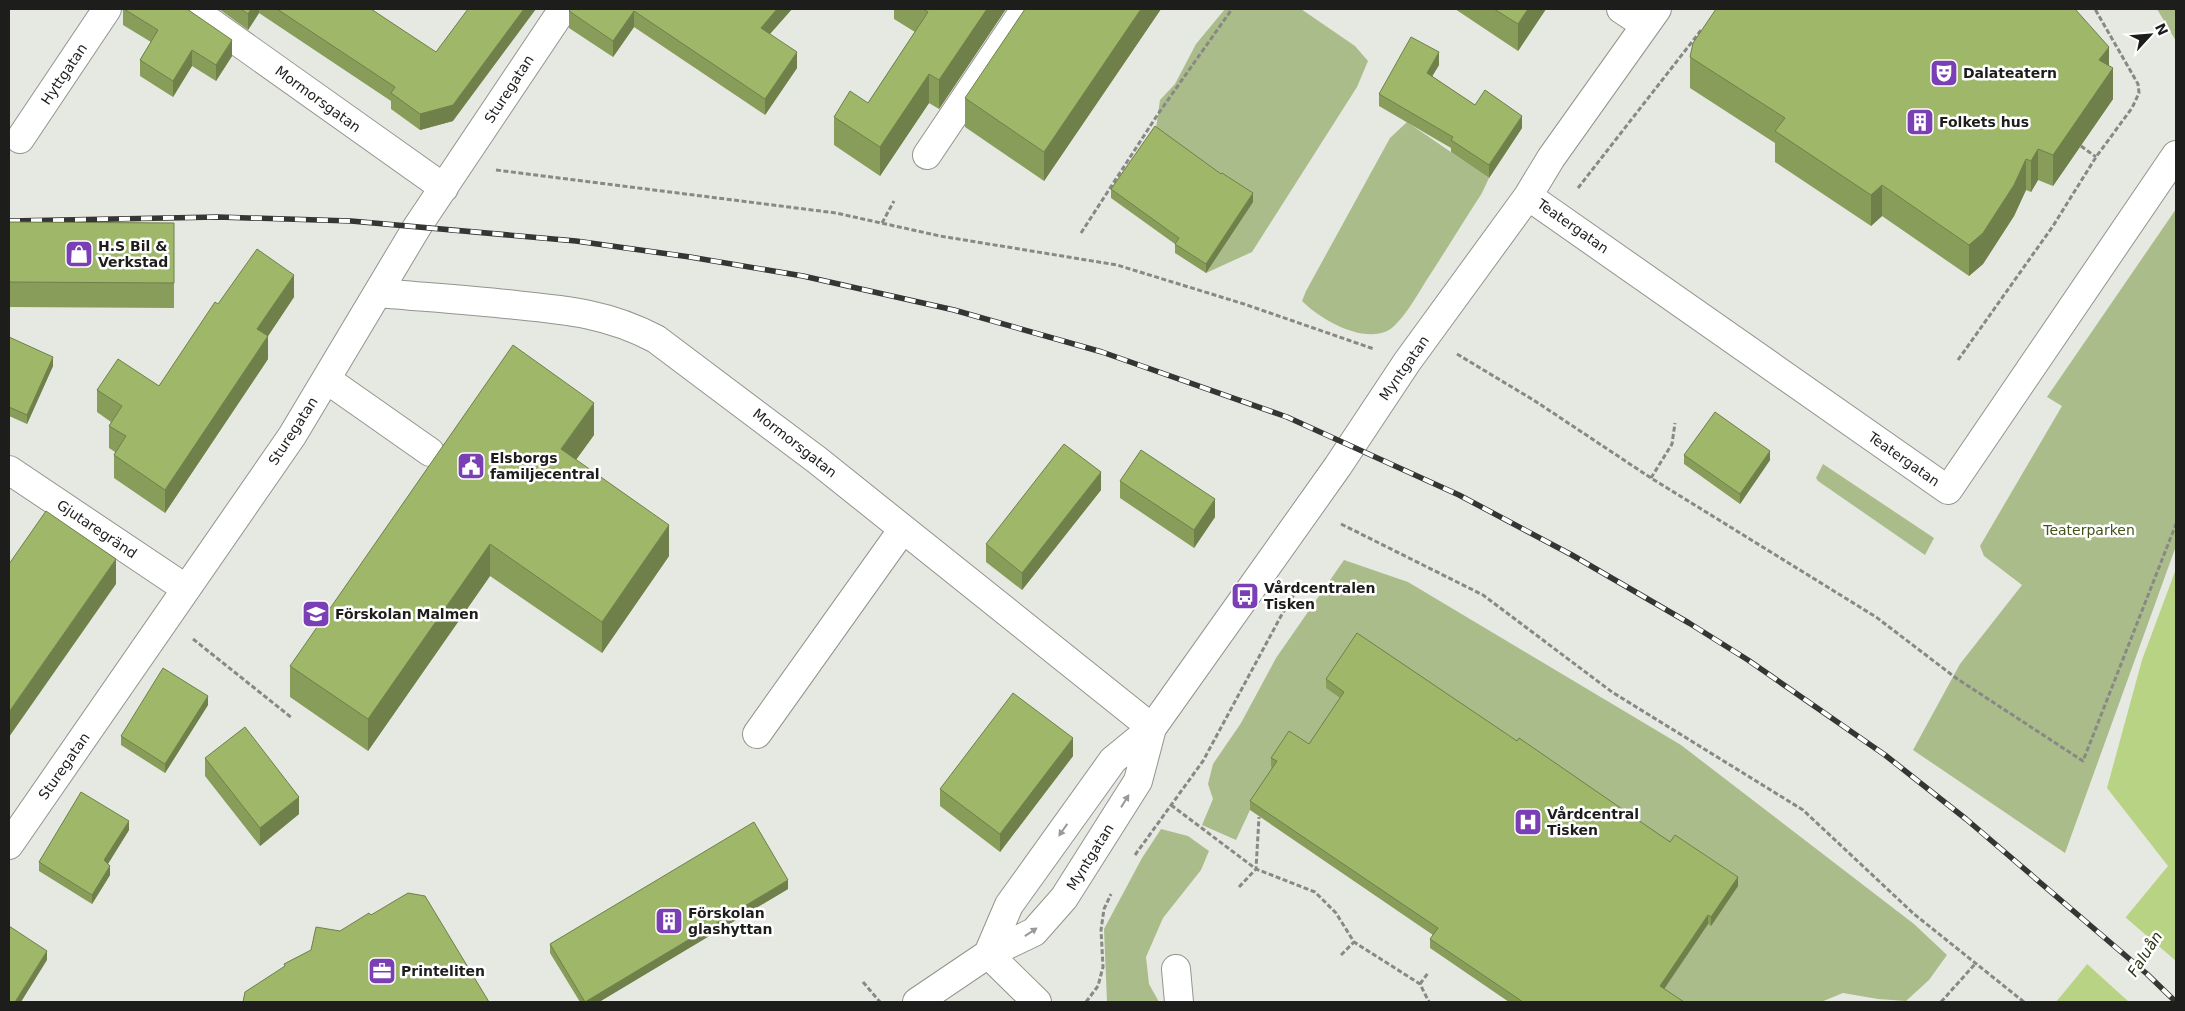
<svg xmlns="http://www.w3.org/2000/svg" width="2185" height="1011" viewBox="0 0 2185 1011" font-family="'DejaVu Sans',sans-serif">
  <rect width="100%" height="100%" fill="#e6e8e2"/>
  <path fill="#abbc8b" d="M1225 9H1301L1355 46 1368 61 1357 87 1252 252 1206 273 1155 135 1160 100 1175 84 1196 44Z
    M2157 9H2176V41Z
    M1407 122 1489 178 1482 193C1463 222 1445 252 1426 281 1418 294 1402 322 1389 330 1363 344 1321 320 1302 301L1306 291 1390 138Z
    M2176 209V546L2065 853 1913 750 1960 664 2022 585 1984 556 1980 546 2062 406 2047 397Z
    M1823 464 1934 538 1925 555 1818 481 1816 478Z
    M1344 560 1408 582 1681 745 1914 924 1947 955 1929 980 1906 1001 1878 999 1843 993 1821 1002H1670L1599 954 1708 924 1711 925 1737 886 1327 688 1344 701 1345 729 1277 770 1250 810 1236 840 1202 825 1213 799 1208 784 1213 764 1241 723 1276 658Z
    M1161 829 1188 836 1209 851 1201 870 1163 918 1146 957 1149 984 1159 1002H1107L1104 929 1142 858Z"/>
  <path fill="#b9d384" d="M2176 569V983L2161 1002H2056L2168 866 2107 788 2142 660Z"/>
  <path fill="#e6e8e2" d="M2124 916 2176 961V987L2164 1002H2129L2086 963Z"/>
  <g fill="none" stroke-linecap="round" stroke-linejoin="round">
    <defs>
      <path id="minor" d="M192 9 444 188
        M1621 9 1645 25
        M20 139 107 9
        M927 155 1025 9
        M1528 196 1948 490 2176 155
        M378 293C424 297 470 300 516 305 567 310 609 314 656 339L817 460 1152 728
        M326 379 430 452
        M9 470 185 588
        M757 734 903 529
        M9 845 292 436 417 227 563 9
        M988 954 1009 905 1113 760 1152 728 1338 466 1407 362 1528 196 1551 158 1657 9
        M988 954 1037 1002
        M1176 969 1179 1002
        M917 1002 988 954 1034 932 1064 898 1138 781 1152 728"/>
    </defs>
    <use href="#minor" stroke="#92948e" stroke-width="30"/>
    <path stroke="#888985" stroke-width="3" stroke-dasharray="5 2.5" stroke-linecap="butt" d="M2081 146 2096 157
      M496 170 836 213 940 236 1117 265 1244 304 1374 349
      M1578 188 1702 29
      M882 223 894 201
      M1081 233 1158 114 1232 9
      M1457 354 1535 401 1651 478 1876 617 1956 678 2083 761 2176 524
      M1958 360 2053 226 2096 157 2132 108 2139 93 2138 84 2095 9
      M1651 478 1672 444 1675 423
      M1341 524 1483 595 1612 692 1803 810 1914 914 2024 1002
      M193 639 292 718
      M1171 805 1256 869 1315 892 1336 913 1354 942 1420 984 1429 1002
      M1135 855 1203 761 1281 616 1302 581
      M1239 887 1256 869 1259 817
      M1341 955 1354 942
      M863 982 880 1002
      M1420 984 1428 973
      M1086 1002 1098 986 1103 967 1101 930 1104 909 1111 894
      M1941 1002 1975 964"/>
    <use href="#minor" stroke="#fff" stroke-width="28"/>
    <defs>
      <path id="rail" d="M9 221 218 217 351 221 576 241 690 257 803 276 954 310 1102 352 1287 417 1459 495 1572 555 1689 623 1748 660 1885 755 1966 819 2147 974 2176 1002"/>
    </defs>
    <use href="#rail" stroke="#353533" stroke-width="5.5"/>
    <use href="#rail" stroke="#fff" stroke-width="4" stroke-dasharray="11" stroke-linecap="butt"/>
  </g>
  <path fill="#889d5a" d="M123 9 232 56 216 81 192 66 173 97 140 76V60L151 42 123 25Z
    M219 9H371L453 121 420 130 391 109V101L259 13 248 30Z
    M792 9 770 34 797 68 765 115 634 27 613 57 569 28V11Z
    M894 9H1006L939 109 929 103 880 176 834 145V117L868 103 915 32 894 19Z
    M1161 9 1044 181 965 127V98Z
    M1455 9H1546L1518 51Z
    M2077 12 2109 66 2113 99 2053 186 2038 180 2031 192 2026 190 2014 216 1983 264 1969 276 1882 216 1871 226 1775 162V143L1690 88V57Z
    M1439 65 1432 76 1475 105 1522 128 1489 178 1451 152V148L1379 106V94Z
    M1111 189 1253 202 1206 273 1175 253V244L1111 198Z
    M9 222 174 223V308L9 307Z
    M294 297 268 336V359L165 513 114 478V455L115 452 109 448V426L111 422 97 412V390L159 386 218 304Z
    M9 337 53 366 27 424 9 416Z
    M594 435 576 460 669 556 602 653 490 576 368 751 290 697V666Z
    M1684 455 1770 460 1740 504 1684 464Z
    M1120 481 1215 517 1194 548 1120 498Z
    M1101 490 1022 590 986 562V544Z
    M1326 679 1517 741 1738 886 1711 926 1708 924 1664 989 1684 1002H1509L1430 948V939L1433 935 1250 810V801L1272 768 1271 767V758L1309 744 1340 698 1326 688Z
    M208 705 165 773 121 745V736Z
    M1073 756 1000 852 940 806V789Z
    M205 758 299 814 260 846 205 776Z
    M129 830 108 864 110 875 92 904 39 871V862Z
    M788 889 599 1002H580L550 953V944Z"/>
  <path fill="#6f804a" d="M251 9H259V13L248 30V14Z
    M524 9H536L453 121 420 130V114Z
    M777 9H792L761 44V28Z
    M987 9H1006L939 109V80Z
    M1141 9H1161L1044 181V152Z
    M1528 9H1546L1518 51V24Z
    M634 11V27L613 57V41Z
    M232 40V56L216 81V65Z
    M2109 47V73L2113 68V99L2053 186V155L2099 60Z
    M192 50V66L173 97V81Z
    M797 52V68L765 115V99Z
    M1439 52V65L1427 85V73Z
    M929 74V103L880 176V147Z
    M1522 116V128L1489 178V165Z
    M2038 149V180L2031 192V161Z
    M2026 159V190L2014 216 1983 264 1969 276V245Z
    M1882 185V216L1871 226V195Z
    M1253 193V202L1206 273V264Z
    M294 275V297L268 336V359L165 513V490L257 329Z
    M53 357V366L27 424V415Z
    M594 403V435L561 480V449Z
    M1770 451V460L1740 504V494Z
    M1101 472V490L1022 590V573Z
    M1215 499V517L1194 548V530Z
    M669 525V556L602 653V622Z
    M490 544V576L368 751V719Z
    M116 559V584L9 737V712Z
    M208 696V705L165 773V764Z
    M1073 738V756L1000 852V834Z
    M299 797V814L260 846V828Z
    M129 821V830L104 870V860Z
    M110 866V875L92 904V895Z
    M1738 877V886L1711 926V917Z
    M788 880V889L599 1002H585Z
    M1708 915V924L1660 995V986Z
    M47 951V960L21 1002H15Z"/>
  <path fill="#9eb769" stroke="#6f804a" d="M124 9H187L232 40 216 65 192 50 173 81 140 60 158 30Z
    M241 9H251L248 14Z
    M277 9H371L436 52 468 9H524L453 105 420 114 391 93 395 87Z
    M571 9H777L761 28 797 52 765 99 634 11 613 41 569 11Z
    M923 9H987L939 80 929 74 880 147 834 117 850 91 868 103 928 12Z
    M1025 9H1141L1044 152 965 98Z
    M1494 9H1528L1518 24Z
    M1716 9H2075L2109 47 2099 60 2113 68 2053 155 2038 149 2031 161 2026 159 2014 185 1983 233 1969 245 1882 185 1871 195 1775 131 1785 118 1690 57 1693 43Z
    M1411 37 1439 52 1427 73 1475 105 1485 90 1522 116 1489 165 1451 140 1453 137 1379 94Z
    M1155 126 1221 174 1222 173 1253 193 1206 264 1175 244 1179 238 1111 189Z
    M9 222 174 223V283L9 282Z
    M257 249 294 275 257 329 268 336 165 490 114 455 126 436 109 426 122 406 97 390 118 359 159 386 215 302 218 304Z
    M9 337 53 357 27 415 9 407Z
    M513 345 594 403 561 449 669 525 602 622 490 544 368 719 290 666Z
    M1715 412 1770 451 1740 494 1684 455Z
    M1064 444 1101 472 1022 573 986 544Z
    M1141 450 1215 499 1194 530 1120 481Z
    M46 511 116 559 9 712V564Z
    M1357 633 1517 741 1519 738 1670 842 1675 835 1738 877 1711 917 1708 915 1660 986 1684 1002H1523L1430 939 1438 928 1250 801 1277 761 1271 758 1289 731 1309 744 1344 692 1326 679Z
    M163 668 208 696 165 764 121 736Z
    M1013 693 1073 738 1000 834 940 789Z
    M245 727 299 797 260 828 205 758Z
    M81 792 129 821 104 860 110 866 92 895 39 862Z
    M754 822 788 880 585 1002 550 944Z
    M408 893 425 896 489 1002H243L245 992 285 966 284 964 311 950 316 927 340 931 369 913 371 915Z
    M9 926 47 951 15 1002H9Z"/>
  <defs><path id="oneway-solid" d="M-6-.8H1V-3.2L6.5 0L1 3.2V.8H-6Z" transform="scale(1.25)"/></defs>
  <g fill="#999998">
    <use href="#oneway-solid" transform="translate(1125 801) rotate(-58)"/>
    <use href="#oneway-solid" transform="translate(1063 830) rotate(125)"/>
    <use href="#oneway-solid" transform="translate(1031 932) rotate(-34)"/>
  </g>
  <defs>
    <symbol id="theatre-square" viewBox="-11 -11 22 22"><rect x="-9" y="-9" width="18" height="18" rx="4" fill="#7b3fb5" stroke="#fff"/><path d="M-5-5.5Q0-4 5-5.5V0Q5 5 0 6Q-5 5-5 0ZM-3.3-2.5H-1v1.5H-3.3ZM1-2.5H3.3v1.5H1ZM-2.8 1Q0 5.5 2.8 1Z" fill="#fff"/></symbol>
    <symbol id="building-square" viewBox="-11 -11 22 22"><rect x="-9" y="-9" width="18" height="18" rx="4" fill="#7b3fb5" stroke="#fff"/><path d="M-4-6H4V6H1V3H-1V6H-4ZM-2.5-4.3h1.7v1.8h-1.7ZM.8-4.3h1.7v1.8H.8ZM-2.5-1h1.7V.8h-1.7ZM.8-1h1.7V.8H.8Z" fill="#fff"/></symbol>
    <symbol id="shop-square" viewBox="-11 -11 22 22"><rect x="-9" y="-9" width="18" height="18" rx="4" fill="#7b3fb5" stroke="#fff"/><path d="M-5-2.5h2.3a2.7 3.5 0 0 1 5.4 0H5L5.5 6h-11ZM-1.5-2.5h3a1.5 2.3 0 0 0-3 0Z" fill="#fff"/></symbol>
    <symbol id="civic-square" viewBox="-11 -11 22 22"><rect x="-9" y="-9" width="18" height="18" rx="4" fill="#7b3fb5" stroke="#fff"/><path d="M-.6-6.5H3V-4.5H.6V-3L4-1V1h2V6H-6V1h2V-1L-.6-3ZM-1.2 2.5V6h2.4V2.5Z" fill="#fff"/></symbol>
    <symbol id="bus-square" viewBox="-11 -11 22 22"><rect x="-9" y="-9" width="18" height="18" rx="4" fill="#7b3fb5" stroke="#fff"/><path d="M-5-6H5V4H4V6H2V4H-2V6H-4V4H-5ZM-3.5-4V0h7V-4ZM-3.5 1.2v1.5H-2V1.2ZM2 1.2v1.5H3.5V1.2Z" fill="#fff"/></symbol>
    <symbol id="school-square" viewBox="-11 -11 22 22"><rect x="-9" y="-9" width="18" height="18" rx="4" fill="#7b3fb5" stroke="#fff"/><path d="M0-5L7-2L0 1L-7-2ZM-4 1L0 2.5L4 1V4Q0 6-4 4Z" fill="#fff"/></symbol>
    <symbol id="hospital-square" viewBox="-11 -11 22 22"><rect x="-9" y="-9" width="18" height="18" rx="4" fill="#7b3fb5" stroke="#fff"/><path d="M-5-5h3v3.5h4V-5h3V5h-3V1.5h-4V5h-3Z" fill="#fff"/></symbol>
    <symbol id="office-square" viewBox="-11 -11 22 22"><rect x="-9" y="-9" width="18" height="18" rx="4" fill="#7b3fb5" stroke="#fff"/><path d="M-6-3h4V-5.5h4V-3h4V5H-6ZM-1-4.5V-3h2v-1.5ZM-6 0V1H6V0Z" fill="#fff"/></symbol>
  </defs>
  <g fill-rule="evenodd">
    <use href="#theatre-square" x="1928" y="57" width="32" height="32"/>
    <use href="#building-square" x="1904" y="106" width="32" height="32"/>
    <use href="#shop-square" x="63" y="238" width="32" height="32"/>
    <use href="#civic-square" x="455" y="450" width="32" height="32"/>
    <use href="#bus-square" x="1229" y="580" width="32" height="32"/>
    <use href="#school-square" x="300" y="598" width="32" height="32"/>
    <use href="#hospital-square" x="1512" y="806" width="32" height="32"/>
    <use href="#building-square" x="653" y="905" width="32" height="32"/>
    <use href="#office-square" x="366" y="955" width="32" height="32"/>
  </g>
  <g text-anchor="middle" stroke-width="5" stroke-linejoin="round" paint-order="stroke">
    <g font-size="14" font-weight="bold" fill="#1d1d1b" stroke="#fff" text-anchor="start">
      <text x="1963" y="78">Dalateatern</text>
      <text x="1939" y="127">Folkets hus</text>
      <text x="98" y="251">H.S Bil &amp;<tspan x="98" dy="16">Verkstad</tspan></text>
      <text x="490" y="463">Elsborgs<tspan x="490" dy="16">familjecentral</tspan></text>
      <text x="1264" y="593">Vårdcentralen<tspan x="1264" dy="16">Tisken</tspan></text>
      <text x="335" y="619">Förskolan Malmen</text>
      <text x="1547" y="819">Vårdcentral<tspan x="1547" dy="16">Tisken</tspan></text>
      <text x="688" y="918">Förskolan<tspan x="688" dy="16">glashyttan</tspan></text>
      <text x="401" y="976">Printeliten</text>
    </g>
    <g font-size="14" fill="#1d1d1b" stroke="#fff">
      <text transform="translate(64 74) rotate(-56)" y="5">Hyttgatan</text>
      <text transform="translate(509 89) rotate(-57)" y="5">Sturegatan</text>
      <text transform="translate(318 99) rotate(36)" y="5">Mormorsgatan</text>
      <text transform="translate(1573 226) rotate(35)" y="5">Teatergatan</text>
      <text transform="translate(1404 368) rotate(-55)" y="5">Myntgatan</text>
      <text transform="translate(293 431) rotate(-57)" y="5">Sturegatan</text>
      <text transform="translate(795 443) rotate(38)" y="5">Mormorsgatan</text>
      <text transform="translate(1904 459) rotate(35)" y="5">Teatergatan</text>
      <text transform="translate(97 529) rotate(34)" y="5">Gjutaregränd</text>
      <text transform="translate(64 766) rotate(-55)" y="5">Sturegatan</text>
      <text transform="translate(1090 857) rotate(-58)" y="5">Myntgatan</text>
    </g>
    <g font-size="14" fill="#42521a" stroke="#fff">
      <text x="2089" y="535">Teaterparken</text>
    </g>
    <g font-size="15" font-style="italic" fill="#2c3615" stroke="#fff">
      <text transform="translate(2145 954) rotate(-57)" y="5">Faluån</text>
    </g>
  </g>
  <rect width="2185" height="1011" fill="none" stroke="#1d1d1b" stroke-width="20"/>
  <g transform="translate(2150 35) rotate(64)" stroke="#ffffff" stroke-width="4" paint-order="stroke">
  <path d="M0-4L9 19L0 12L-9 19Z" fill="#1d1d1b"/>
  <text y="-8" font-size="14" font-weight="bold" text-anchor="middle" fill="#1d1d1b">N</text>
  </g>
</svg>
